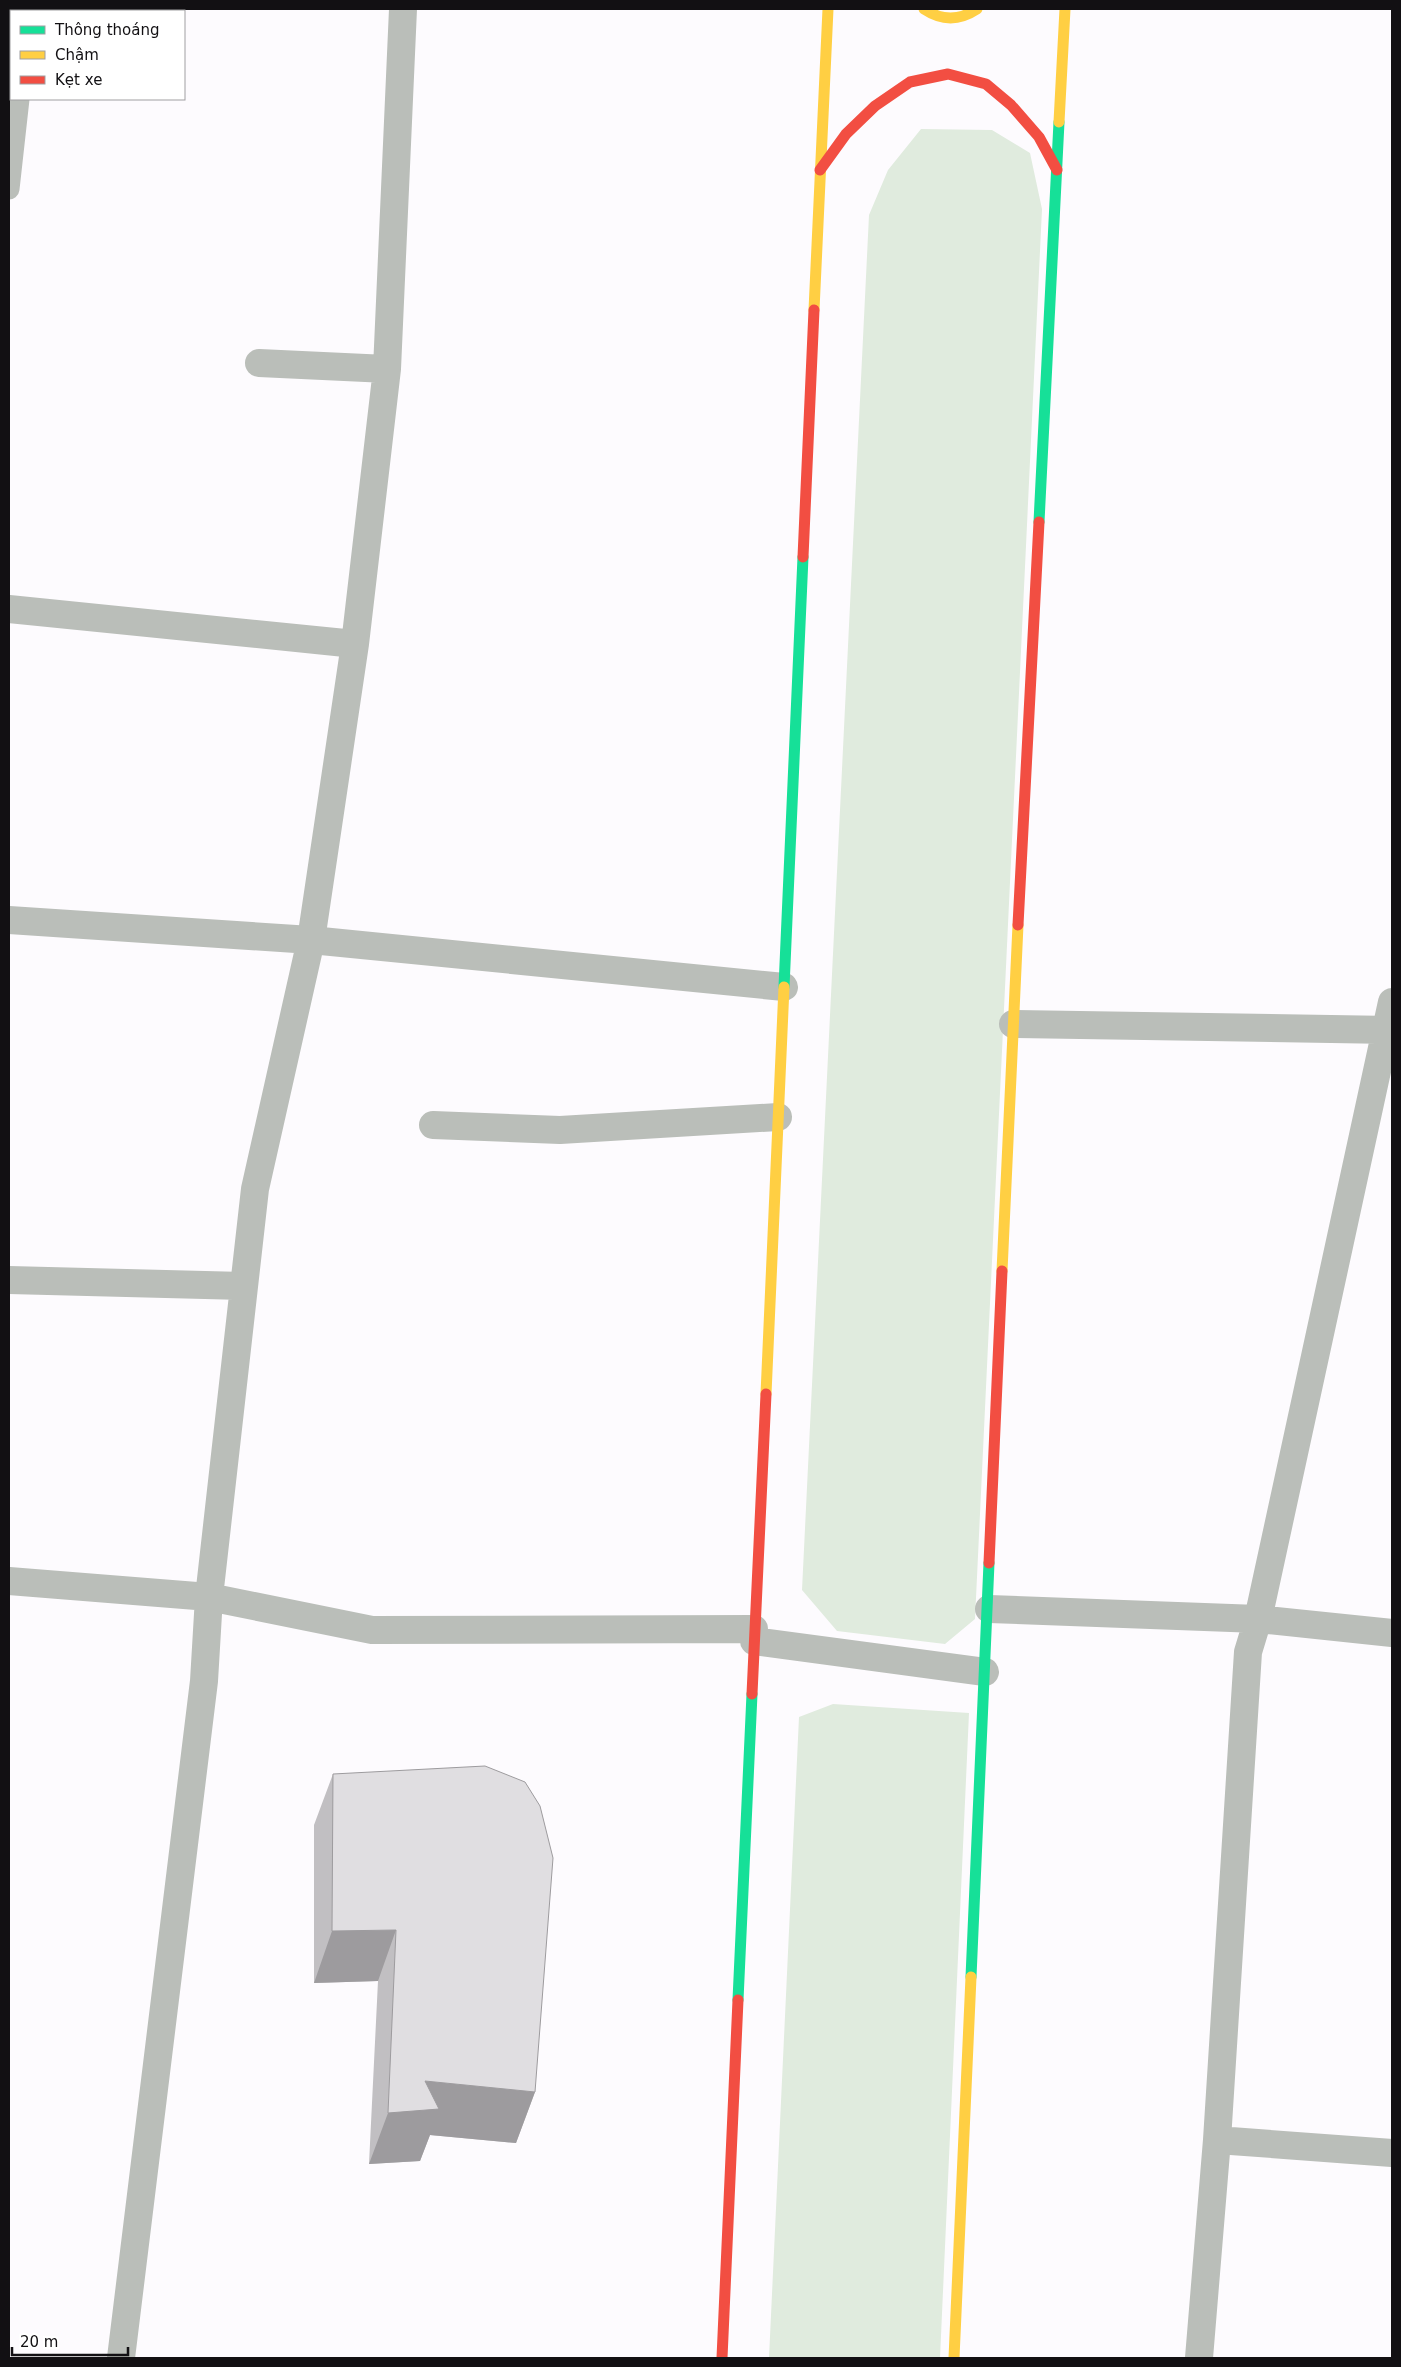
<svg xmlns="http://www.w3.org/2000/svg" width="1401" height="2367" viewBox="0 0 1401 2367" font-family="'DejaVu Sans',sans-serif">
  <rect width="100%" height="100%" fill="#fdfbfe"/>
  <path fill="#e0ebde" d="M921 129 992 130 1030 153 1042 209 975 1619 945 1644 837 1631 802 1590 869 215 888 170Z
    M833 1704 969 1713 940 2358H769L799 1717Z"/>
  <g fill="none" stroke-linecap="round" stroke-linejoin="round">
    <path stroke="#babeb9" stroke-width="21" d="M29 11V9
      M9 189 19 99"/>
    <path stroke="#babeb9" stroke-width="28" d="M259 363 387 369
      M9 609 355 644
      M9 920 311 940 784 987
      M1013 1024 1392 1030
      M433 1125 560 1130 778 1117
      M9 1280 244 1286
      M9 1581 209 1597 372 1630 754 1629
      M989 1609 1258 1619 1392 1633
      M754 1641 985 1672
      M1217 2140 1392 2153
      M121 2358 204 1681 209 1597 255 1189 311 940 355 644 387 369 403 9
      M1199 2358 1217 2140 1248 1652 1258 1619 1392 1002"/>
    <path stroke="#16e098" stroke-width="11" d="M1039 522 1059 122
      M784 987 803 557
      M971 1977 989 1563
      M738 2000 752 1694"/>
    <path stroke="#ffcf43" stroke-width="11" d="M924 9C942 21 959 21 977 9
      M1059 122 1065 9
      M814 310 828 9
      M1002 1271 1018 925
      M766 1394 784 987
      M954 2358 971 1977"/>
    <path stroke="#f24e42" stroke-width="11" d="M820 170 846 134 875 106 910 82 948 74 986 84 1011 105 1039 137 1057 170
      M803 557 814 310
      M1018 925 1039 522
      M989 1563 1002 1271
      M752 1694 766 1394
      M722 2358 738 2000"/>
  </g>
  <path fill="#c1bfc2" d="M333 1774 535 2092 516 2143 430 2135 420 2161 369 2164 378 1981 314 1983V1825Z"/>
  <path fill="#9d9b9e" d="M396 1930 378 1981 314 1983 332 1931Z
    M425 2081 535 2092 516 2143 430 2135 420 2161 369 2164 388 2113Z"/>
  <path fill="#e0dee1" stroke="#9d9b9e" d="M485 1766 525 1782 540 1806 553 1858 535 2092 425 2081 439 2109 388 2113 396 1930 332 1931 333 1774Z"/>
  <rect width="1401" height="2367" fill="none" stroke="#121013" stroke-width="20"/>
  <rect x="10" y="10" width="175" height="90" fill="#ffffff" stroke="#a09fa1"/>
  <rect x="20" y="26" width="25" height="8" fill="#16e098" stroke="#a09fa1"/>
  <text x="55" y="35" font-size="15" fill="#121013">Thông thoáng</text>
  <rect x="20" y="51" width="25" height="8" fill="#ffcf43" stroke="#a09fa1"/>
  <text x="55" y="60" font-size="15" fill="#121013">Chậm</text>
  <rect x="20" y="76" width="25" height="8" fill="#f24e42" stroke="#a09fa1"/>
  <text x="55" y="85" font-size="15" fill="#121013">Kẹt xe</text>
  <path d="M12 2347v8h116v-8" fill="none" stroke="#121013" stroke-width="2.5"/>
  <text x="20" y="2347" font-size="15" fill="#121013" stroke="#ffffff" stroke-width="4" paint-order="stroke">20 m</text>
</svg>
